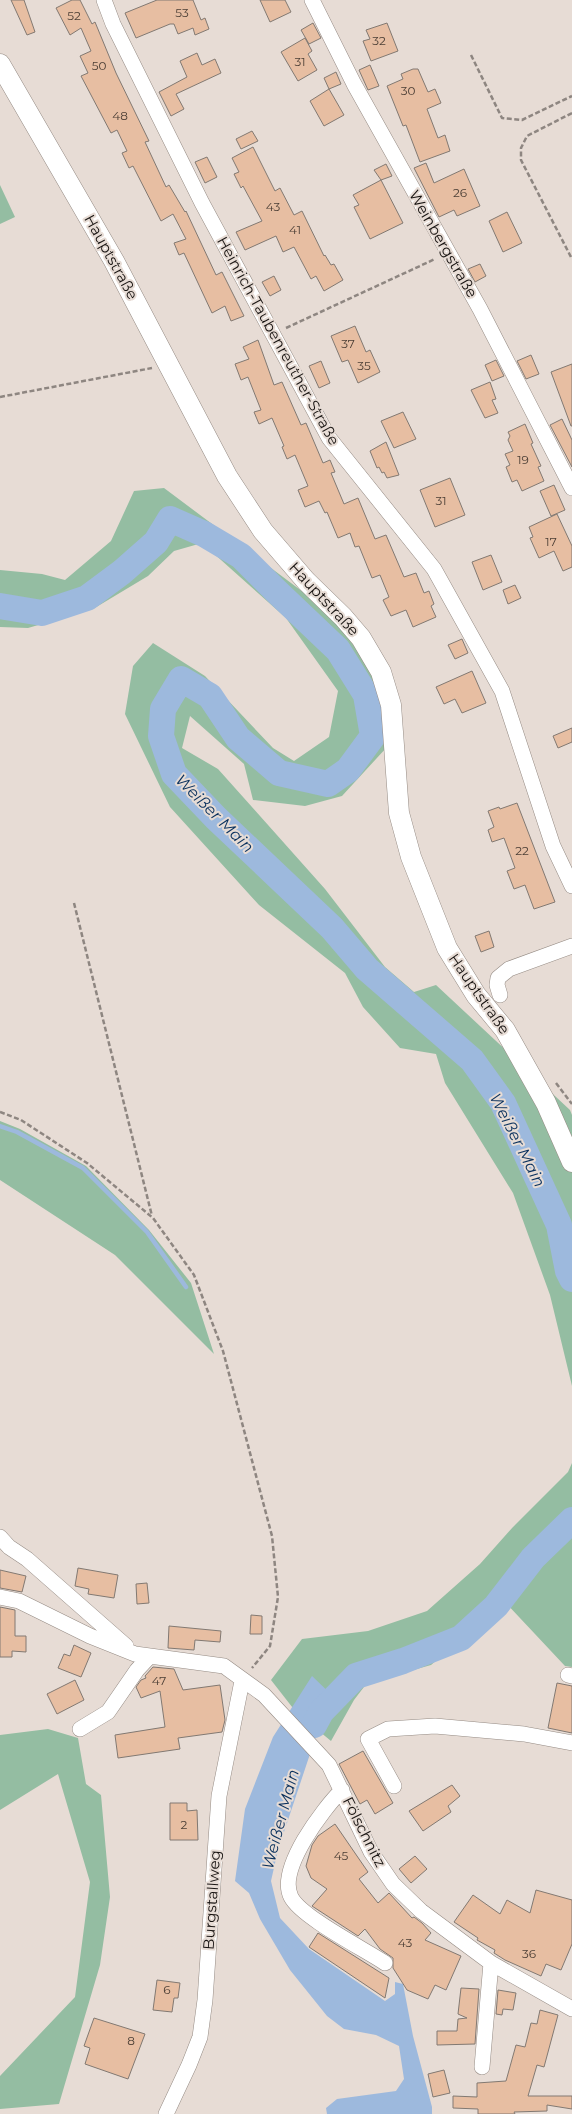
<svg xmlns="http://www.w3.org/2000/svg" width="572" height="2114" viewBox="0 0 572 2114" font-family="Montserrat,sans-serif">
  <rect width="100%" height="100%" fill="#e7dcd5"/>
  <path fill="#94bda2" d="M0 185 15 217 0 224Z
    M164 488 331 613 377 679 399 734 342 796 305 806 253 800 244 764 190 716 182 748 218 769 325 889 385 967 414 992 436 985 570 1110 572 1115V1386L550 1295 513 1193 445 1083 436 1054 400 1048 363 1007 345 973 259 905 170 807 125 714 133 666 153 643 205 676 273 748 294 761 329 737 338 691 286 618 202 543 174 551 148 576 93 609 28 628 0 627V570L42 574 65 580 111 541 134 491Z
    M0 1121 20 1129 86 1166 149 1230 191 1283 214 1354 115 1255 0 1180Z
    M572 1463V1524L495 1610 431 1665 367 1683 354 1700 331 1741 296 1712 271 1680 302 1639 368 1631 427 1611 480 1564 513 1527 568 1472Z
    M572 1531V1667L565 1666 506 1603Z
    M48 1729 78 1738 86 1784 101 1795 110 1897 100 1965 59 2104 0 2109V2076L75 1997 90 1882 58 1774 0 1810V1735Z"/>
  <path fill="#9db9dd" d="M312 1676 337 1700 319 1727 278 1850 271 1881 280 1918 309 1949 385 2001 395 1994V1982L403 1984 413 2036 432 2107V2114H327L326 2108 337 2099 396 2091 404 2079 399 2046 376 2035 344 2029 327 2016 290 1970 260 1919 249 1893 235 1881 245 1809 273 1737Z"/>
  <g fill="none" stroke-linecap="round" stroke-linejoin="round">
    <path stroke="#9db9dd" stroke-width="4.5" d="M0 1126 17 1132 83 1168 147 1232 186 1287"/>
    <path stroke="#9db9dd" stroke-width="26" d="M0 606 42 613 87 598 122 572 156 542 170 519 204 534 241 556 277 592 338 650 366 695 373 736 348 770 328 784 279 773 238 738 210 696 181 679 163 709 161 736 174 774 216 818 332 928 367 969 472 1060 503 1103 559 1225 568 1271 572 1279
      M314 1725 321 1712 356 1676 403 1661 461 1638 496 1606 533 1558 572 1520"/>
  </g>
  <path fill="#e7bea2" stroke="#827972" d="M11 0H24L35 32 27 35Z
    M72 0H80L92 24 95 22 116 73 149 141 145 142 166 187 169 185 185 212 186 211 216 275 222 272 244 316 231 321 225 306 212 313 184 253 179 255 174 243 186 239 173 214 161 221 133 166 129 168 122 153 127 151 117 130 111 133 81 76 88 73 80 56 91 51 81 28 70 35 56 8Z
    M157 0H193L201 20 205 18 209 29 195 35 193 28 178 34 174 24H170L136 38 125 13Z
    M260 0H285L291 12 270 22Z
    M313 23 321 38 309 44 301 30Z
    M387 23 398 51 371 61 363 41 370 39 366 30Z
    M305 38 312 51 308 54 317 70 298 81 281 52Z
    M197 53 202 65 215 59 221 73 176 94 184 109 171 116 159 92 187 77 180 61Z
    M370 65 379 86 368 90 359 70Z
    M413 69H418L428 92 435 89 441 103 427 109 438 138 445 135 450 151 420 162 406 125 403 126 387 86 403 79 401 74Z
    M336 72 341 84 329 89 324 78Z
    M329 89 344 115 324 126 310 101Z
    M252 131 258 141 241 149 236 139Z
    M253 147 275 191 280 188 294 215 302 211 324 256 325 255 331 265 334 264 343 280 324 291 316 276 311 279 294 247 283 252 276 236 245 250 236 232 262 221 243 186 241 188 234 174 239 172 232 158Z
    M207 157 217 177 205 183 195 162Z
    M426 163 434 183 464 169 480 206 457 216 454 210 439 217 414 168Z
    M386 164 392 176 381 180 374 170Z
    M381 180 403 223 370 239 354 207 359 205 353 195Z
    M507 212 522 243 503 252 489 221Z
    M480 264 486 276 475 282 468 269Z
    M274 276 281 290 270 296 262 282Z
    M355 326 366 352 370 350 380 372 358 383 348 360 342 362 331 336Z
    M258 340 274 385 282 382 301 425 306 423 323 463 330 460 335 472 331 473 344 504 358 498 375 539 386 535 404 577 416 573 424 593 429 591 434 604 431 606 436 617 413 627 406 610 391 616 383 600 389 597 380 575 372 578 359 546 355 547 350 533 338 538 327 512 325 513 319 501 305 507 298 490 308 486 295 455 287 459 282 447 284 446 272 418 259 424 254 412 261 410 248 377 241 380 235 364 249 359 243 347Z
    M531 355 539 374 526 379 517 361Z
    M496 360 504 376 492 381 485 365Z
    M321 361 330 383 319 388 309 366Z
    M572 364V426H571L551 372Z
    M490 382 496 399 492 400 498 413 485 418 471 390Z
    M403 412 416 439 394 448 381 421Z
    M562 419 572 440V467L550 425Z
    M525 424 533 443 531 444 541 466 538 467 544 481 522 491 517 480 512 482 506 467 510 465 505 454 513 451 508 440 510 436 508 432Z
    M386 442 399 475 387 478 384 472 382 473 379 467 377 468 370 451Z
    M450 478 465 515 435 527 420 490Z
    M554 485 565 510 551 516 540 491Z
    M557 514 572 546V567L563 571 554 551 539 558 530 538 533 537 529 527Z
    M491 555 502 582 483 590 472 562Z
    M515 585 521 598 508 604 503 590Z
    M462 639 468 653 455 659 448 645Z
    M472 671 486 703 462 713 455 699 444 704 436 687Z
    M572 728V742L558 748 553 736Z
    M517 803 555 902 534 909 525 885 514 889 507 871 515 868 504 838 492 842 488 830 494 827 488 811 499 807 500 809Z
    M489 931 494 947 481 952 475 936Z
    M78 1568 118 1575 114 1598 88 1594 89 1589 75 1586Z
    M0 1570 26 1576 22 1592 0 1588Z
    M147 1583 149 1603 137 1604 136 1584Z
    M0 1607 15 1610V1636H26V1652L12 1651V1657H0Z
    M251 1615 262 1616V1634H250Z
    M169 1626 221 1631 220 1642 195 1640 194 1650 168 1648Z
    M74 1645 91 1653 81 1677 58 1668 64 1654 70 1656Z
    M153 1667 174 1669 183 1690 220 1685 225 1720 222 1732 178 1738 180 1749 118 1758 115 1735 165 1727 160 1691 141 1698 136 1687 141 1680 146 1678 145 1676Z
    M75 1680 84 1700 57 1714 47 1694Z
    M557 1683 572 1686V1733L548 1728Z
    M363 1751 393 1803 375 1814 367 1800 360 1804 339 1764Z
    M452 1785 460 1796 448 1806 451 1812 423 1831 409 1811Z
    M170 1803H187V1811L197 1810 198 1840H170Z
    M335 1824 368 1872 359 1879 378 1903 389 1893 412 1918 414 1917 422 1923 431 1933 425 1940 461 1956 446 1990 435 1985 428 1999 407 1990 393 1968V1958L380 1949 365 1929 358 1936 312 1906 327 1889 311 1878 306 1866 312 1845 318 1836Z
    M415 1856 427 1869 411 1883 399 1869Z
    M536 1890 572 1900V1944L561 1970 546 1964 541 1976 505 1960 494 1953 495 1950 477 1940 478 1938 454 1922 473 1895 500 1914 507 1900 530 1913Z
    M318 1933 389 1978 385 1998 309 1947Z
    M157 1980 180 1983 178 1998H174L172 2012 153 2010Z
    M461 1988 479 1989 475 2044 437 2045V2031H457L458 2019 467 2018 458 2014Z
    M498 1990 516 1993 513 2010 503 2009 502 2015 496 2014Z
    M540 2010 558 2015 544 2067 537 2065 528 2096H572V2109L547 2105V2111L514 2112 515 2114H478V2109L453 2108V2096L477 2097V2083L506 2081 516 2045 525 2047 531 2023 537 2024Z
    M94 2018 145 2034 128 2079 85 2064 90 2048 84 2046Z
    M444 2070 450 2093 433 2097 428 2074Z"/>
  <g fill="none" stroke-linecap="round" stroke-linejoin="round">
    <defs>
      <path id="minor" d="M104 0 113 24 202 203 329 438 434 569 502 691 553 846 572 886
        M312 0 354 84 480 309 572 488
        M500 995 497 985 498 978 509 969 572 946
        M0 1537 9 1547 27 1559 126 1646
        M0 1597 19 1601 90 1636 135 1654 224 1666 264 1695 329 1765 371 1852 393 1884 421 1911 491 1963 572 2009
        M568 1675 572 1676
        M80 1729 108 1712 137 1670 150 1656
        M394 1786 368 1739 388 1729 435 1726 524 1734 572 1743
        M342 1790C323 1809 277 1869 291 1897 301 1917 364 1949 385 1963
        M482 2067 491 1963
        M166 2114 189 2065 200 2037 205 2000 219 1796 242 1681"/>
      <path id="major" d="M0 64 114 261 227 476 263 531 306 581 343 617 361 638 381 672 391 705 399 813 411 857 447 948 476 995 505 1030 546 1103 572 1162"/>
    </defs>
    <use href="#minor" stroke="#958b84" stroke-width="16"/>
    <use href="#major" stroke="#958b84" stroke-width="21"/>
    <path stroke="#8e8681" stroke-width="2.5" stroke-dasharray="5 2.5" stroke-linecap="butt" d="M471 55 502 118 522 120 572 96
      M572 113 527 136 521 148V160L572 259
      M286 328 435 259
      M0 397 152 368
      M74 903 152 1216
      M556 1083 572 1104
      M0 1112 21 1120 87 1163 153 1218 194 1275 223 1351 272 1536 278 1597 270 1646 252 1668"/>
    <use href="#minor" stroke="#fff" stroke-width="15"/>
    <use href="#major" stroke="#fff" stroke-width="20"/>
  </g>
  <g text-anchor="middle" stroke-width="4" stroke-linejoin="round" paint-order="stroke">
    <g font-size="12" fill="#4b3e35">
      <text x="182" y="17">53</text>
      <text x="74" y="20">52</text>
      <text x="379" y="45">32</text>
      <text x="300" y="66">31</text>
      <text x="99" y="70">50</text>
      <text x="408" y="95">30</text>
      <text x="120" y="120">48</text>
      <text x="460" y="197">26</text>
      <text x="273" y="211">43</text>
      <text x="295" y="234">41</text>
      <text x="348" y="348">37</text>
      <text x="364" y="370">35</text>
      <text x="523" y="464">19</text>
      <text x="441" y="505">31</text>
      <text x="551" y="546">17</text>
      <text x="522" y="855">22</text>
      <text x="159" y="1685">47</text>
      <text x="184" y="1829">2</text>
      <text x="341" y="1860">45</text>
      <text x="405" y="1947">43</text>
      <text x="529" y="1958">36</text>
      <text x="167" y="1994">6</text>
      <text x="131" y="2045">8</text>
    </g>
    <g font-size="15" fill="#171311" stroke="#e7dcd5">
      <text transform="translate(443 244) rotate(60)" y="5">Weinbergstraße</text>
      <text transform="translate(111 257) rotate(61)" y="5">Hauptstraße</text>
      <text transform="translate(278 341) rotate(61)" y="5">Heinrich-Taubenreuther-Straße</text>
      <text transform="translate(324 599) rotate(47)" y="5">Hauptstraße</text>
      <text transform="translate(479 994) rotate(55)" y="5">Hauptstraße</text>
      <text transform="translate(364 1832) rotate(63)" y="5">Fölschnitz</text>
      <text transform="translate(212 1900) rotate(-86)" y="5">Burgstallweg</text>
    </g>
    <g font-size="16" font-style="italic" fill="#09305d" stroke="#e7dcd5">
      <text transform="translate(215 813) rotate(45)" y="6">Weißer Main</text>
      <text transform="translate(518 1140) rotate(63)" y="6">Weißer Main</text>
      <text transform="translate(280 1819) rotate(-75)" y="6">Weißer Main</text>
    </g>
  </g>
</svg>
